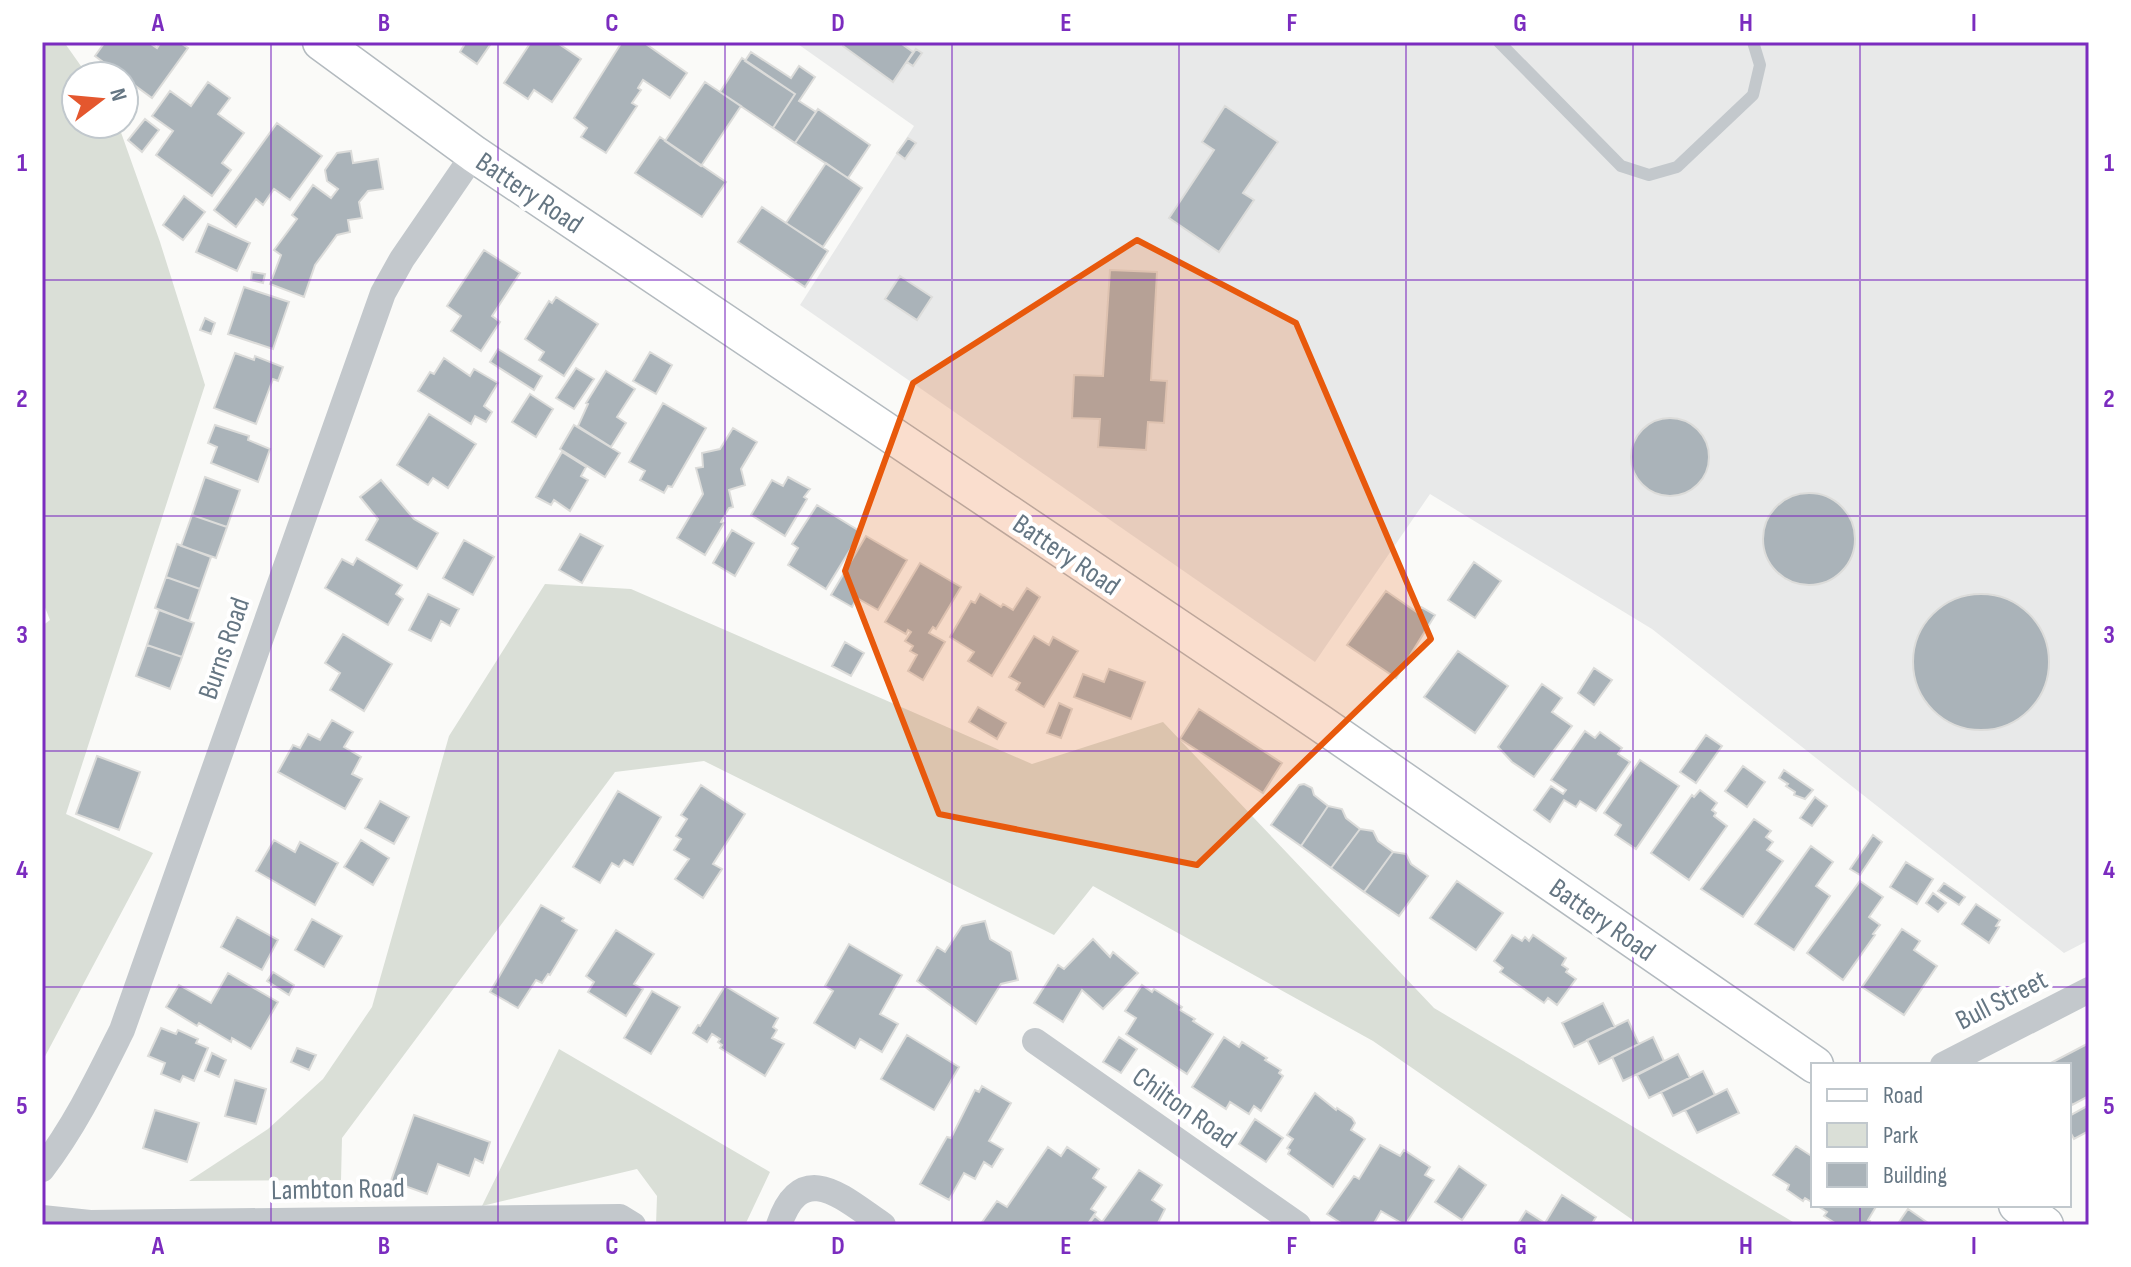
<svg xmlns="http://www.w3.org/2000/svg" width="2131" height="1267" viewBox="0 0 2131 1267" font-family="'Sofia Sans Condensed',sans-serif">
  <rect width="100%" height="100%" fill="#fafaf8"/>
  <path fill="#e8e9e9" d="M795 42H2089V940L2064 953 1652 629 1430 494 1315 662 800 305 914 126Z"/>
  <path fill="#dadfd7" d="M42 42H64L88 76H76V124H118L160 242 205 385 66 814 153 853 42 1062V626L50 620 42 600Z
    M545 584 631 589 1032 764 1163 722 1434 1008 1798 1225H1640L1373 1041 1093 886 1054 935 704 761 615 772 342 1138 341 1180 189 1181 268 1129 323 1079 372 1007 449 736Z
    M559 1049 770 1172 745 1225H656L657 1196 637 1169 482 1206Z"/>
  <path fill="#aab3b9" stroke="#dcdcda" stroke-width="2" d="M105 42H148L157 48 161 42H179L188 48 152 98 95 56Z
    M466 42H492L477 64 460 52Z
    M531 42 542 44 544 42H556L581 59 552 102 534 90 528 99 504 83Z
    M622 42H643L687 73 670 98 643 80 638 88 641 90 632 103 637 106 606 153 581 137 587 128 574 118Z
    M845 42H899L913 52 893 82 843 46Z
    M916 49 922 53 913 66 907 62Z
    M751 52 791 78 799 66 815 77 799 101 816 112 795 143 773 128 795 94 745 61Z
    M742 58 795 94 773 128 720 92Z
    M208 82 230 98 218 114 244 133 222 163 231 170 212 196 156 155 173 131 152 116 170 91 191 106Z
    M705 82 741 106 701 166 665 141Z
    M1225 106 1278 142 1243 193 1254 200 1219 252 1169 218 1214 150 1202 142Z
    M818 109 870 145 848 178 795 143Z
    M145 119 159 130 142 152 128 140Z
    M277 123 322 156 290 200 274 189 263 205 256 199 236 227 214 210Z
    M660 137 726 182 702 217 635 173Z
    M908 138 916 143 905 159 897 153Z
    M351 151 353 163 378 159 383 189 368 191 359 202 362 218 348 220 350 232 337 235 315 265 304 297 270 284 281 255 274 250 297 219 292 215 313 185 331 198 338 189 327 181 325 170 337 153Z
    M826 163 862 188 823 247 786 223Z
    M184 196 205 212 183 240 163 225Z
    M762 207 828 251 805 287 738 242Z
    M208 224 250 243 237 271 196 252Z
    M484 250 520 273 492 316 500 322 481 351 451 331 461 316 447 306Z
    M1110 270 1157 272 1151 380 1167 381 1164 423 1148 422 1146 450 1098 447 1100 419 1072 418 1074 375 1103 376Z
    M252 272 265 274 263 283 251 280Z
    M900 276 932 297 917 320 885 299Z
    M244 287 289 302 273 349 228 334Z
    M556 297 598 324 564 376 539 360 544 352 525 339 549 301 552 303Z
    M205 318 215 323 211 334 200 330Z
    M498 349 542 376 534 390 490 362Z
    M650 352 672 365 656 394 633 381Z
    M235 353 254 360 255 356 283 367 278 381 273 379 256 424 214 408Z
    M444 358 470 376 474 369 498 383 484 406 492 412 486 422 475 416 471 424 418 391 430 372 434 374Z
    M576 368 594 379 574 409 556 398Z
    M606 371 635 389 617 417 626 423 611 447 578 426 588 404 586 403Z
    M530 394 553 409 536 437 512 422Z
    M663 403 706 428 672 487 668 486 664 493 640 480 645 471 629 462Z
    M429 414 476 444 448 488 433 478 428 485 397 465Z
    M1631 457a39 39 0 1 1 78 0a39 39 0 1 1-78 0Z
    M215 425 249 436 248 440 270 449 258 482 211 463 217 447 208 443Z
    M574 425 620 453 605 477 560 449Z
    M733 428 757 442 741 469 745 485 729 490 733 507 729 508 721 522 724 523 705 555 677 538 703 494 696 468 703 467 702 453 720 449Z
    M562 452 586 467 581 476 588 480 570 511 554 500 551 505 536 497Z
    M205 477 240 490 227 527 192 515Z
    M788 477 810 489 804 497 807 499 785 536 751 515 772 480 783 486Z
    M381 480 414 519 438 533 417 569 366 540 378 519 360 497Z
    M1763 539a46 46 0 1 1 92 0a46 46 0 1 1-92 0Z
    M817 505 861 532 826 589 788 565 798 548 792 544Z
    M192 515 227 527 216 558 181 546Z
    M732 530 754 543 735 576 713 563Z
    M580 534 603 546 582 583 559 570Z
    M866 536 907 560 878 610 857 598 852 607 831 595Z
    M464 540 494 557 473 595 443 578Z
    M177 544 211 557 200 589 166 577Z
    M357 558 402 585 396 594 403 599 388 625 325 588 342 559 353 565Z
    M1474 562 1501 581 1475 618 1448 600Z
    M920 563 961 587 936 629 933 627 929 633 945 642 923 680 908 671 917 655 910 651 913 646 905 641 911 632 908 630 906 634 885 622Z
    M166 577 200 589 189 621 155 608Z
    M1027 588 1040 597 992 676 968 661 974 652 950 637 971 601 975 603 980 594 1001 607 1003 604 1013 610Z
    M1386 591 1418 613 1421 607 1435 615 1396 678 1347 645Z
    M428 594 459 609 450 626 441 621 431 641 409 630Z
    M1913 662a68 68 0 1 1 136 0a68 68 0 1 1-136 0Z
    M159 610 194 623 182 657 147 645Z
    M343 634 392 664 364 711 330 690 340 673 325 663Z
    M1034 636 1049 645 1053 637 1078 651 1044 707 1016 690 1020 683 1009 677Z
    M845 642 864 653 851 676 832 666Z
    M147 645 182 657 170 689 136 676Z
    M1458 651 1508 686 1475 733 1424 697Z
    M1594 668 1612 680 1594 705 1578 693Z
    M1109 669 1145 682 1131 719 1074 697 1083 674 1104 682Z
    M1542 684 1562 698 1552 712 1572 726 1534 777 1512 762 1498 747Z
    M1059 703 1072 709 1061 738 1047 733Z
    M978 707 1006 723 997 739 969 722Z
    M1199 709 1282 763 1263 793 1180 739Z
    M332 720 353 732 344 747 361 757 352 774 362 779 345 809 278 772 293 745 300 748 308 734 320 740Z
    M1585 731 1595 738 1600 732 1622 748 1618 754 1630 762 1596 811 1580 801 1576 807 1564 800 1550 822 1534 810 1551 786 1563 794 1566 790 1551 780Z
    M1706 735 1722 746 1696 783 1680 772Z
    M97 756 140 772 119 830 76 814Z
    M1640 760 1679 786 1636 849 1615 835 1621 825 1604 813Z
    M1743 766 1765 782 1747 807 1725 791Z
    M1784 770 1813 790 1805 799 1794 795 1795 792 1786 786 1788 784 1779 778Z
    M1304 784 1312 788 1314 795 1328 806 1301 846 1271 825 1299 785Z
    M701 785 745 814 713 864 722 869 703 898 675 879 689 859 674 850 681 839 676 836 687 819 681 815Z
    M1700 790 1717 803 1712 810 1716 813 1714 816 1727 826 1689 880 1651 853 1692 795 1694 797Z
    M618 791 661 817 633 865 624 860 619 867 612 863 600 883 573 867Z
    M1815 797 1827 806 1812 826 1800 818Z
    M380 801 409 817 394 844 365 828Z
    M1328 806 1342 809 1346 818 1360 829 1331 868 1301 846Z
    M1754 819 1771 831 1766 837 1773 842 1767 850 1783 861 1743 917 1701 889Z
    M1360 829 1373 831 1378 841 1393 852 1364 892 1331 868Z
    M1873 835 1882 842 1860 875 1850 869Z
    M274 840 295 852 300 842 338 863 315 905 256 871Z
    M361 840 389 858 373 885 344 867Z
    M1811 846 1833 862 1816 886 1830 896 1794 950 1755 924Z
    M1393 852 1406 854 1411 864 1428 876 1399 916 1364 892Z
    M1906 862 1933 879 1917 904 1890 887Z
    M1457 881 1503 913 1476 950 1430 918Z
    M1860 881 1883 897 1869 917 1880 925 1873 934 1875 935 1843 980 1807 953Z
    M1944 883 1965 897 1959 905 1938 891Z
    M1933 893 1946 903 1938 912 1926 903Z
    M1976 904 2000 920 1996 926 1999 927 1989 943 1962 924Z
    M541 905 564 918 562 921 577 930 550 975 548 974 542 983 536 980 518 1008 490 992Z
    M237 917 278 940 262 970 221 947Z
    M312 919 342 936 324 967 295 950Z
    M985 921 990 939 1011 952 1018 980 1001 984 976 1024 917 981 937 947 945 952 962 926Z
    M1902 929 1920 941 1914 950 1937 966 1904 1015 1862 987Z
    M616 930 654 954 634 984 643 989 626 1016 588 992 594 982 586 976Z
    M1512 935 1522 941 1525 937 1529 941 1533 935 1566 958 1562 965 1568 969 1566 972 1576 979 1557 1005 1548 998 1544 1003 1500 972 1503 968 1494 961Z
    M1093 939 1110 957 1113 952 1138 973 1103 1009 1082 990 1063 1022 1034 1003 1058 965 1064 969Z
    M849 944 902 975 880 1014 898 1024 882 1052 860 1039 855 1048 814 1023 833 991 825 986Z
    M273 972 294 985 289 995 267 981Z
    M228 973 278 1002 251 1049 232 1038 231 1042 199 1023 197 1026 166 1007 179 985 211 1003Z
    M1142 985 1152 992 1154 989 1182 1007 1180 1010 1195 1019 1193 1021 1213 1034 1187 1074 1126 1034 1136 1018 1125 1011Z
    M725 986 778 1018 773 1027 777 1030 772 1038 784 1044 765 1076 720 1048 722 1045 718 1042 720 1039 712 1034 707 1042 693 1033 698 1025 700 1026Z
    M652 991 680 1007 651 1054 624 1038Z
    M1603 1003 1615 1027 1574 1047 1562 1023Z
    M1628 1020 1639 1044 1599 1064 1587 1040Z
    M161 1028 176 1034 178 1030 198 1039 196 1043 208 1048 194 1081 183 1076 180 1082 161 1074 165 1063 148 1056Z
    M907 1035 959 1067 934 1110 881 1079Z
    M1119 1037 1137 1049 1121 1073 1103 1062Z
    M1224 1037 1239 1047 1242 1042 1267 1058 1265 1060 1281 1070 1279 1073 1283 1076 1261 1111 1254 1106 1249 1114 1230 1102 1226 1109 1192 1087Z
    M1653 1037 1664 1061 1623 1081 1612 1057Z
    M2089 1043V1096L2072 1105 2069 1098V1065H2047Z
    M297 1048 316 1055 309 1070 291 1062Z
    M212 1053 226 1060 219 1077 205 1071Z
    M1678 1054 1690 1078 1649 1098 1637 1075Z
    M1703 1071 1715 1095 1673 1116 1661 1092Z
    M235 1080 266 1089 256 1124 225 1116Z
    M982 1086 1011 1103 989 1141 1003 1149 992 1167 984 1162 975 1179 964 1173 949 1200 920 1184 947 1137 951 1138 975 1090 979 1092Z
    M1727 1089 1739 1113 1697 1133 1685 1110Z
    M1315 1093 1336 1110 1337 1108 1352 1118 1355 1123 1351 1130 1365 1139 1333 1187 1288 1154 1290 1150 1287 1148 1293 1139 1287 1135Z
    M2089 1105V1131L2074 1139 2069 1130V1116Z
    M155 1110 199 1123 187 1162 143 1148Z
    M414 1115 490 1142 483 1163 475 1159 469 1176 438 1164 427 1194 391 1181Z
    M1255 1119 1283 1138 1266 1162 1239 1144Z
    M1380 1145 1400 1156 1404 1150 1430 1167 1425 1175 1434 1180 1405 1225 1381 1211 1373 1225H1344L1327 1214 1354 1176 1359 1179Z
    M1796 1146 1813 1157V1203L1805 1198 1803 1201 1787 1190 1789 1185 1773 1175Z
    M1048 1147 1061 1156 1067 1147 1099 1169 1093 1178 1106 1187 1091 1209 1096 1212 1087 1225H980L997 1201 1007 1207Z
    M1459 1166 1486 1185 1462 1220 1435 1202Z
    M1139 1170 1162 1185 1152 1200 1165 1209 1157 1225H1088L1095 1216 1102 1222Z
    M1562 1195 1596 1217 1593 1222 1599 1225H1517L1526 1211 1545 1223Z
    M1816 1205H1877L1868 1220 1870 1221 1868 1225H1838L1824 1216 1827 1212Z
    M1908 1209 1931 1225H1897Z"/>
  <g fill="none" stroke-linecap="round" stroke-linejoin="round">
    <defs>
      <path id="secondary" d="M321 42 474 154 1320 723 1815 1065
        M2017 1205 2045 1225"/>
    </defs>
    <use href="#secondary" stroke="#b3babf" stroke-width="39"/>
    <path stroke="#c3c8cc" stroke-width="12" d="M1499 42 1621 166 1649 175 1677 167 1753 95 1760 65 1753 42"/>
    <path stroke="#c3c8cc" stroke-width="26" d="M1035 1041 1298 1225
      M1943 1065 2089 990
      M42 1169C75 1126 98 1078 122 1030L383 293 402 259 474 154
      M42 1218 90 1223 620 1217 633 1225
      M779 1225C802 1157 844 1199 883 1225"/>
    <use href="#secondary" stroke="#fff" stroke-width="36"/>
  </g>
  <path fill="#e8590c" fill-opacity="0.2" stroke="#e8590c" stroke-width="6" stroke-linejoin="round" d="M1137 240 1296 323 1431 639 1197 865 939 814 845 571 913 383Z"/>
  <path fill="none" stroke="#7b2cbf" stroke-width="2" stroke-opacity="0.55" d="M271 42V1225M498 42V1225M725 42V1225M952 42V1225M1179 42V1225M1406 42V1225M1633 42V1225M1860 42V1065M42 280H2089M42 516H2089M42 751H2089M42 987H2089M1860 1205V1225"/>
  <g text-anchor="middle" stroke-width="8" stroke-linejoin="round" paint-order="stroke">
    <g font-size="28" fill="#657683" stroke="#fff">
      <text transform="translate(530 192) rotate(34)" y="10">Battery Road</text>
      <text transform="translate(1067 554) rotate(34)" y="10">Battery Road</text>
      <text transform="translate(223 648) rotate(-71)" y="10">Burns Road</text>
      <text transform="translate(1603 919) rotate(35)" y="10">Battery Road</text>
      <text transform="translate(2001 999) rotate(-27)" y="10">Bull Street</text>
      <text transform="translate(1185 1107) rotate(35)" y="10">Chilton Road</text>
      <text transform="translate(338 1188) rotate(-1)" y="10">Lambton Road</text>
    </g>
  </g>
  <rect width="2131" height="1267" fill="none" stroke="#ffffff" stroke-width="88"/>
  <rect x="1811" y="1063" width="260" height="144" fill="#ffffff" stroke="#c1c8cd" stroke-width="2"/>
  <rect x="1827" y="1089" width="40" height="12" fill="#ffffff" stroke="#c1c8cd" stroke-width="2"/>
  <text x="1883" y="1103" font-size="24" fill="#657683">Road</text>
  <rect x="1827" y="1123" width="40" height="24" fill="#dadfd7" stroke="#c1c8cd" stroke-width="2"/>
  <text x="1883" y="1143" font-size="24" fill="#657683">Park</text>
  <rect x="1827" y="1163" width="40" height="24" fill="#aab3b9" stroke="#c1c8cd" stroke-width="2"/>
  <text x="1883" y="1183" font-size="24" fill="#657683">Building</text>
  <g transform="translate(100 100) rotate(74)"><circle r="38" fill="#ffffff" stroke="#c1c8cd" stroke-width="2"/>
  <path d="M0-6L14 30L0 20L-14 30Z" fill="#e4572e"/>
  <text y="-12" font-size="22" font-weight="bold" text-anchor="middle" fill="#657683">N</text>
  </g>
  <rect x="44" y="44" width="2043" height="1179" fill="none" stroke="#7b2cbf" stroke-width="3"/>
  <g font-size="26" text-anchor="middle" font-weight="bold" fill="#7b2cbf">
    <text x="158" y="31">A</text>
    <text x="384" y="31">B</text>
    <text x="612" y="31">C</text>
    <text x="838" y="31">D</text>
    <text x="1066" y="31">E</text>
    <text x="1292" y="31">F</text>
    <text x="1520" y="31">G</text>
    <text x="1746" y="31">H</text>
    <text x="1974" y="31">I</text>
    <text x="22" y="171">1</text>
    <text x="2109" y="171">1</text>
    <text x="22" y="407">2</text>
    <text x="2109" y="407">2</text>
    <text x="22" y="643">3</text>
    <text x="2109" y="643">3</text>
    <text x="22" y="878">4</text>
    <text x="2109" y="878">4</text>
    <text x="22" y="1114">5</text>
    <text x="2109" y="1114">5</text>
    <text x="158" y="1254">A</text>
    <text x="384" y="1254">B</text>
    <text x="612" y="1254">C</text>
    <text x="838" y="1254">D</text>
    <text x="1066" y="1254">E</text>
    <text x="1292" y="1254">F</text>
    <text x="1520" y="1254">G</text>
    <text x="1746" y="1254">H</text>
    <text x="1974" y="1254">I</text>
  </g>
</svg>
